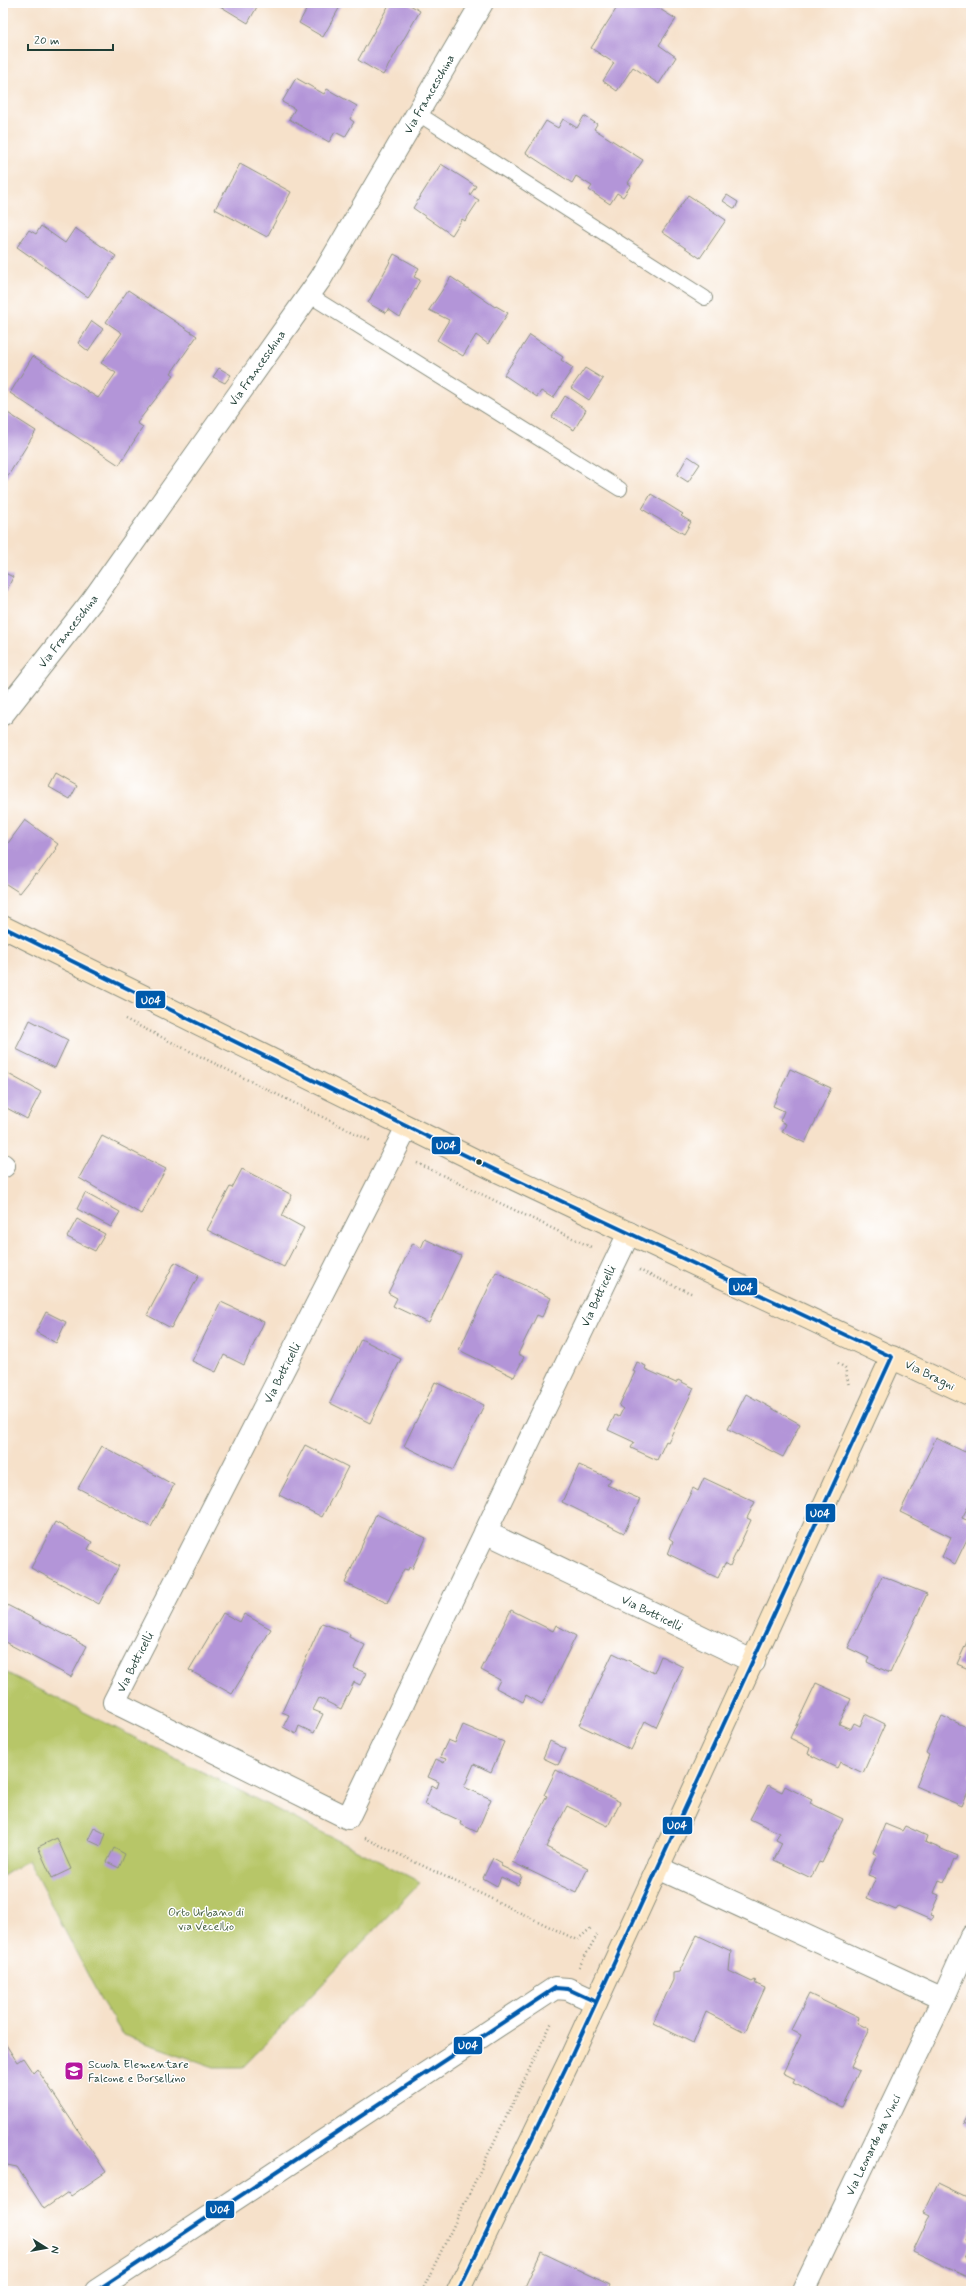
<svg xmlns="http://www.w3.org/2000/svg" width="974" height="2294" viewBox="0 0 974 2294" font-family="Mynerve,sans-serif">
  <rect width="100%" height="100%" fill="#fff"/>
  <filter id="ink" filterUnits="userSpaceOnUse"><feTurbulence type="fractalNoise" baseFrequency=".025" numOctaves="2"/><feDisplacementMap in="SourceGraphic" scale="8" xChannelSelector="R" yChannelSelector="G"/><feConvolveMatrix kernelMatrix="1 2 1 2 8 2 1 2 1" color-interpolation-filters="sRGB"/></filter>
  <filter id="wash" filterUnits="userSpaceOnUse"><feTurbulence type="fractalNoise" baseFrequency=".012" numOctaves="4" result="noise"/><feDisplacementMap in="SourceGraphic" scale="16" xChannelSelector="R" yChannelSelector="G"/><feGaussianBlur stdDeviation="0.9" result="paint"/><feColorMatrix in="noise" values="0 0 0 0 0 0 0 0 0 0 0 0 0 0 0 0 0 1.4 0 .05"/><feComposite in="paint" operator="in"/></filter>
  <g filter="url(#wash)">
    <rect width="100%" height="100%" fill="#f6e1ca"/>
    <path fill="#b7c668" stroke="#6b824e" d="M3 1671 420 1882 243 2067H214L123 2035 101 2000 28 1860 3 1876Z"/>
    <g id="blocks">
      <path fill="#b395d8" d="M215 3H255L258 5 248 23Z
        M310 3H342L323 37 299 23Z
        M390 3H407L420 11 383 75 358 60Z
        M620 3H650L676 19 659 45 676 57 659 84 633 67 617 91 603 81 614 63 591 48Z
        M296 78 324 94 327 89 357 106 350 119 354 122 345 137 335 132 329 142 289 119 295 109 282 102Z
        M584 116 597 124 594 129 643 160 628 183 631 185 623 197 617 193 610 204 589 190 592 186 576 176 572 183 526 153 546 121 558 128 563 119 577 128Z
        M240 164 291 192 267 237 215 209Z
        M441 164 476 186 470 195 479 200 465 221 462 219 452 235 413 208Z
        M688 195 726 220 700 258 662 232Z
        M727 195 738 202 735 209 723 201Z
        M41 226 65 243 75 228 116 256 88 297 17 247 29 230 36 234Z
        M394 254 419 268 414 277 420 280 400 317 388 309 386 313 368 303Z
        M451 277 495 307 496 306 508 313 488 344 476 335 463 356 437 340 449 320 429 310Z
        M128 290 197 336 171 373 174 375 137 423 143 427 119 465 10 393 33 356 98 398 116 373 101 363 122 333 106 322Z
        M92 321 103 329 88 351 78 343Z
        M530 335 563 357 561 360 573 368 553 398 541 391 537 397 504 375Z
        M219 368 231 375 225 383 213 377Z
        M585 368 603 379 589 400 571 388Z
        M565 396 586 410 574 430 552 417Z
        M3 410 36 431 4 482 3 481Z
        M688 456 700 464 688 482 677 475Z
        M651 494 683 514 681 516 691 522 684 534 642 509Z
        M3 572 13 577 5 594 3 593Z
        M56 774 77 786 70 799 49 787Z
        M25 820 58 844 55 848 56 849 37 875 35 874 20 893 3 882V850Z
        M30 1020 68 1040 55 1068 16 1049Z
        M790 1069 831 1088 805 1143 782 1132 786 1124 780 1121 784 1111 773 1106Z
        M3 1071 41 1092 27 1119 3 1106Z
        M102 1136 166 1169 141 1214 79 1178Z
        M242 1169 292 1195 282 1216 304 1228 284 1267 207 1230 230 1187 232 1188Z
        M85 1193 120 1212 111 1227 77 1209Z
        M77 1219 105 1234 95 1251 67 1237Z
        M425 1239 461 1256 429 1323 393 1306 397 1298 388 1293 413 1243 421 1248Z
        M175 1262 199 1275 171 1328 147 1315Z
        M496 1272 551 1298 542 1317 537 1315 518 1354 524 1357 514 1377 459 1350Z
        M221 1302 264 1322 244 1365 224 1355 216 1372 192 1361Z
        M46 1312 66 1322 56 1343 36 1332Z
        M361 1339 401 1359 370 1423 330 1403Z
        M637 1362 646 1366 645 1369 676 1383 678 1380 694 1388 668 1442 666 1441 657 1460 631 1448 634 1442 608 1430 615 1415 619 1417 623 1409 619 1406 635 1372 633 1371Z
        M435 1382 484 1405 453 1470 404 1446Z
        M746 1394 800 1424 783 1457 728 1429Z
        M936 1438 965 1452 971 1441V1501L962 1518 971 1522V1531L955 1564 942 1557 951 1537 900 1512Z
        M305 1445 348 1467 322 1517 279 1495Z
        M102 1446 174 1485 151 1527 78 1488Z
        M579 1465 611 1479 607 1485 640 1499 624 1533 562 1502Z
        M704 1478 755 1502 747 1518 751 1520 730 1566 725 1563 718 1578 668 1554 673 1541 669 1538 693 1488 698 1491Z
        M376 1514 426 1538 412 1569 409 1567 408 1570 404 1569 387 1603 345 1583Z
        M55 1522 92 1542 88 1549 119 1566 99 1604 31 1568Z
        M882 1576 927 1594 890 1673 867 1662 869 1658 848 1648Z
        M7 1605 87 1646 71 1677 3 1641V1612Z
        M511 1610 553 1631 556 1625 576 1636 542 1704 526 1695 523 1702 496 1688 500 1680 481 1670Z
        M223 1613 240 1622 244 1614 271 1629 232 1694 189 1670Z
        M322 1623 350 1634 349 1637 365 1645 354 1668 366 1673 360 1685 354 1682 341 1709 319 1698 313 1710 323 1714 314 1733 299 1726 296 1734 283 1727 289 1715 282 1712Z
        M971 1633V1670L957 1664Z
        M613 1653 654 1673 661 1656 683 1667 656 1727 645 1721 631 1750 579 1725Z
        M816 1683 851 1699 839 1724 851 1729 854 1723 860 1726 865 1714 885 1724 863 1773 840 1762 837 1768 808 1754 810 1748 790 1738Z
        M942 1716 971 1729V1771L969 1776 971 1777V1784L962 1806 916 1786 929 1755 926 1753Z
        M463 1725 504 1742 491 1772 474 1764 464 1787 491 1799 477 1832 460 1824 461 1821 424 1804 432 1785 437 1788 439 1782 428 1777 436 1759 444 1763 446 1759 440 1757 448 1740 455 1743Z
        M550 1741 566 1749 558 1765 543 1758Z
        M556 1770 620 1802 608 1826 567 1806 546 1847 588 1868 576 1893 512 1862 547 1796 544 1795Z
        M768 1785 782 1792 785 1786 812 1800 810 1803 843 1819 822 1863 819 1862 811 1878 774 1860 782 1843 776 1840 779 1833 750 1819Z
        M885 1824 902 1831 905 1826 927 1836 925 1842 958 1856 956 1861 954 1860 944 1882 939 1880 934 1893 939 1895 930 1915 933 1916 931 1920 899 1906 896 1910 867 1898 876 1878 868 1875 877 1855 873 1853Z
        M94 1828 106 1834 101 1846 88 1840Z
        M57 1838 71 1869 52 1878 38 1847Z
        M114 1848 125 1854 119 1868 107 1862Z
        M493 1858 502 1863 501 1866 522 1876 518 1885 501 1877 497 1886 483 1878Z
        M697 1935 731 1951 729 1971 752 1982 755 1980 756 1984 765 1988 745 2032 706 2012 693 2043 653 2023 673 1980V1973L679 1972Z
        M809 1994 859 2018 857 2023 869 2029 851 2067 859 2071 842 2107 793 2083 795 2079 783 2073 801 2035 791 2030Z
        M3 2040 17 2062 23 2058 33 2073 37 2069 106 2172 71 2196 68 2192 44 2209 17 2167 7 2165 3 2167Z
        M971 2110V2127L964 2123Z
        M938 2184 971 2200V2230L966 2240 971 2243 964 2258 971 2262V2279L913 2251 928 2219 930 2216 924 2213Z
        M541 2252 610 2285 607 2291H523Z"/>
    </g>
  </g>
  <g filter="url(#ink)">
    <use href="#blocks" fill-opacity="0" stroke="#8a8f7f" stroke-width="1"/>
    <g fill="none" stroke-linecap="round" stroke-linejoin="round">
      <defs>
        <path id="lane" d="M417 113 705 298
          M309 295 620 489"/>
        <path id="street" d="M3 714 92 601 321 278 482 3
          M407 1127 114 1702 348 1818 629 1233
          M3 1165 4 1166
          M485 1532 754 1662
          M659 1864 667 1872 943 1999
          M96 2291 555 1988 568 1989 596 2002
          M803 2291 943 1999 971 1936"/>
        <path id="secondary" d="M3 927 491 1168 971 1395
          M458 2291 571 2057 892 1357"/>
      </defs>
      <use href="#lane" stroke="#8a8f7f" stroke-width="16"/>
      <use href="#street" stroke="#8a8f7f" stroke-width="24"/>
      <use href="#secondary" stroke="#8a8f7f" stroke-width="24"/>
      <path stroke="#8a8f7f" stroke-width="2.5" stroke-dasharray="1 3" stroke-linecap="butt" d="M125 1019 371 1141
        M417 1163 593 1248
        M639 1270 693 1294
        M838 1363 845 1368 849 1386
        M365 1838 577 1940 591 1928
        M579 1967 597 1935
        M422 2291 552 2022"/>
      <use href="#lane" stroke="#fff" stroke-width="14"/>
      <use href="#street" stroke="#fff" stroke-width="22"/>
      <use href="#secondary" stroke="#fce6c4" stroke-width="22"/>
      <defs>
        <path id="bus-1" d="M3 927 491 1168 892 1357
          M96 2291 555 1988 568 1989 596 2002
          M458 2291 571 2057 892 1357"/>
      </defs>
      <use href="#bus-1" stroke="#fff" stroke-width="7"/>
      <use href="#bus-1" stroke="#005aab" stroke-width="4"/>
    </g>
  </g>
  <defs>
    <symbol id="school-square" viewBox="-11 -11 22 22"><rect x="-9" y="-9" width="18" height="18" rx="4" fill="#b5179e" stroke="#fff"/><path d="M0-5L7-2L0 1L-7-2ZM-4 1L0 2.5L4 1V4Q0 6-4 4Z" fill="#fff"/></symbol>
  </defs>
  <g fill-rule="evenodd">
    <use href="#school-square" x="63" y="2060" width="22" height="22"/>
  </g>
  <circle fill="#1f3d34" stroke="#fff" stroke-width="1.5" cx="479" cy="1162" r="3.5"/>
  <g text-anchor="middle" stroke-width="3" stroke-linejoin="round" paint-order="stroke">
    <g font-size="12" fill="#1f3d34" stroke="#fff">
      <text transform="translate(429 94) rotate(-60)" y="4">Via Franceschina</text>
      <text transform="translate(257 368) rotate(-55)" y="4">Via Franceschina</text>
      <text transform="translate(68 631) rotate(-52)" y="4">Via Franceschina</text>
      <text transform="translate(598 1296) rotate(-65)" y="4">Via Botticelli</text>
      <text transform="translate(282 1373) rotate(-63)" y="4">Via Botticelli</text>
      <text transform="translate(930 1375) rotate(26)" y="4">Via Bragni</text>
      <text transform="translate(652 1613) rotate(26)" y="4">Via Botticelli</text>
      <text transform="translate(135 1662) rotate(-63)" y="4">Via Botticelli</text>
      <text transform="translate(873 2145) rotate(-64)" y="4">Via Leonardo da Vinci</text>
    </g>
    <g font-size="12" fill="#455f41" stroke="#fff">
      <text x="206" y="1916">Orto Urbano di<tspan x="206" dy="14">via Vecellio</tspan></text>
    </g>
    <g font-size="12" fill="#1f3d34" stroke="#fff" text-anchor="start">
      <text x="88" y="2068">Scuola Elementare<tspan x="88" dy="14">Falcone e Borsellino</tspan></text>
    </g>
  </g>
  <g stroke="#fff" stroke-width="1.5">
    <rect x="135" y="990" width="31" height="19" rx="4" fill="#005aab"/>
    <rect x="431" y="1136" width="30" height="19" rx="4" fill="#005aab"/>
    <rect x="728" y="1277" width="30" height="19" rx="4" fill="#005aab"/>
    <rect x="805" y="1503" width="31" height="20" rx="4" fill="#005aab"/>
    <rect x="662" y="1816" width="31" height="19" rx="4" fill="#005aab"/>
    <rect x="453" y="2036" width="30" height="19" rx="4" fill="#005aab"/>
    <rect x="205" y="2200" width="30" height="19" rx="4" fill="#005aab"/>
  </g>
  <g font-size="11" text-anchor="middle" font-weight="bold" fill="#fff">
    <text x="151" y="1004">U04</text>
    <text x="446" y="1149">U04</text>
    <text x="743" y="1291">U04</text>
    <text x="820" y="1517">U04</text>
    <text x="677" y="1829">U04</text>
    <text x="468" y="2049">U04</text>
    <text x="220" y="2213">U04</text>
  </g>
  <rect width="974" height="2294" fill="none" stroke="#fff" stroke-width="16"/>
  <g transform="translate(46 2248) rotate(101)" stroke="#ffffff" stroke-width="3" paint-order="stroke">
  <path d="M0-3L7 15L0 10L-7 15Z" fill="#1f3d34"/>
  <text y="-6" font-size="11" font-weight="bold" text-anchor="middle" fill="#1f3d34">N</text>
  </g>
  <path d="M28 44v6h85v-6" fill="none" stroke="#1f3d34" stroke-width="2"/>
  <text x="34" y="44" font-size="12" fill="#1f3d34" stroke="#ffffff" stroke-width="3" paint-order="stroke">20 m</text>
</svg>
